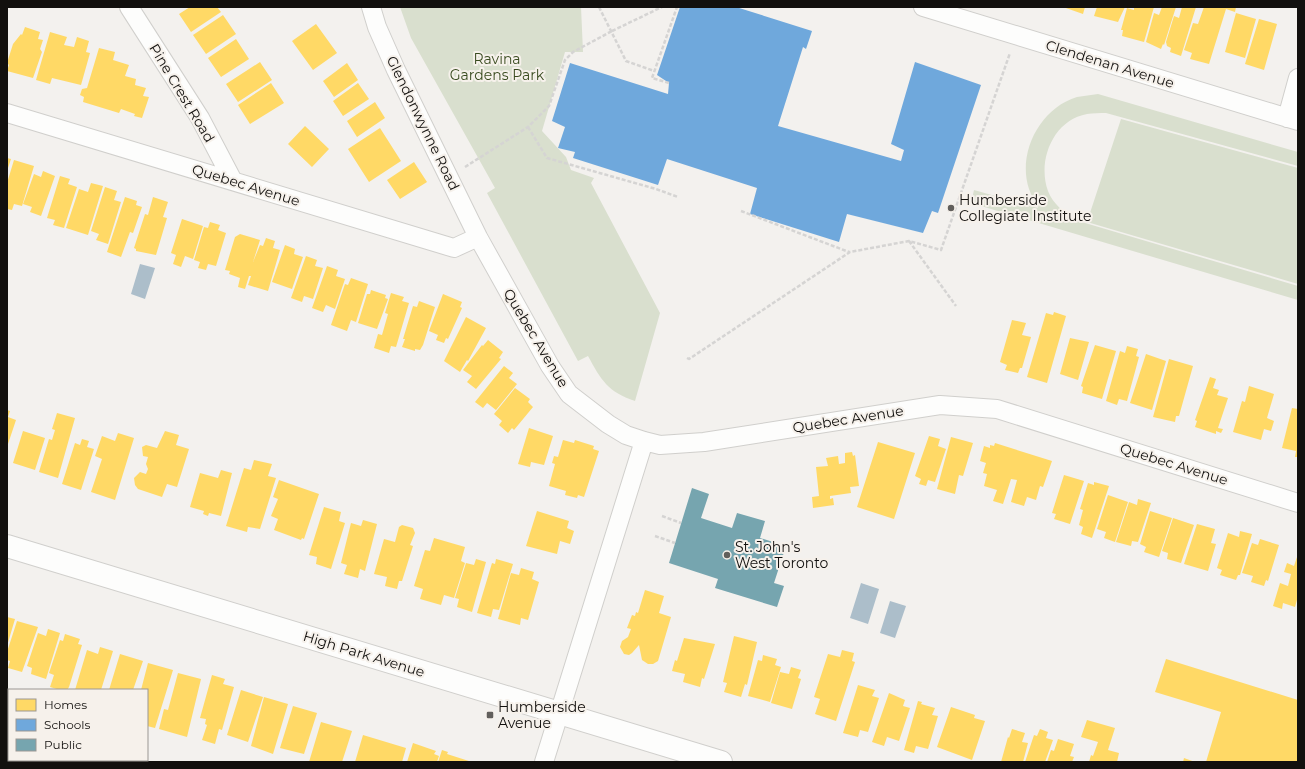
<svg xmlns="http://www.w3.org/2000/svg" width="1305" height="769" viewBox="0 0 1305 769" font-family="Montserrat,sans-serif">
  <rect width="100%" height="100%" fill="#f3f1ee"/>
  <path fill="#d9dfce" d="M400 7H581L583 52H565L542 131 566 157 571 170 594 178 591 183 660 313 635 401C608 392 601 380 588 356L578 361 487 193 495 188 411 38Z
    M1098 94 1298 152V166L1106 113C1100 113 1093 113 1087 114 1053 120 1037 161 1048 191 1053 204 1064 212 1075 220L1298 286V300L971 203 974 190 1038 208C1036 202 1031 196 1029 189 1017 153 1040 108 1077 97 1084 96 1091 95 1098 94Z
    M1121 119 1298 168V284L1087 222Z"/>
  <path fill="#acbeca" d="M140 264 155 268 145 299 131 294Z
    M861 583 879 589 868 624 850 618Z
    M890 601 906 606 895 638 880 633Z"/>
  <path fill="#ffd966" d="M190 7H217L221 12 191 32 179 14Z
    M1063 7H1085L1083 14Z
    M1097 7H1125L1118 22 1094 16Z
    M1134 7H1154L1144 42 1122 36 1123 30H1121L1127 8 1134 10Z
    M1162 7H1176L1164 45 1163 44 1161 49 1146 42 1154 13 1159 15Z
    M1182 7H1196L1181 56 1170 52 1171 48 1167 46 1166 42 1174 16 1179 18Z
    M1204 7H1236L1235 12 1226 9 1209 64 1190 59 1192 53 1184 50 1193 23 1198 24Z
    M1236 13 1256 19 1245 58 1225 52Z
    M223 15 236 34 206 54 193 35Z
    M1259 19 1277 24 1264 70 1245 64Z
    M316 24 337 53 313 70 292 41Z
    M25 27 40 32 38 39 43 40 40 49 42 52 33 78 7 71 9 65 7 63 13 44 21 34 22 35Z
    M50 32 67 37 64 45 74 47 77 37 89 41 86 52 90 53 81 85 52 78 50 84 36 80Z
    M236 39 249 59 221 77 208 58Z
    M99 48 115 52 113 60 129 65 125 76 136 79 135 85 146 88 143 96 149 97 142 118 134 116 135 114 121 109 119 113 83 102 84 97 80 95 82 89 87 88Z
    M260 62 272 80 238 102 226 84Z
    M347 63 358 80 334 97 323 81Z
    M271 83 284 103 250 124 238 105Z
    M358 83 369 99 343 116 333 101Z
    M375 102 385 118 357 137 347 121Z
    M305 126 329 149 312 167 288 144Z
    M380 128 401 161 369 182 348 149Z
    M7 158 11 159 7 171Z
    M14 160 34 166 22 206 14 204 12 210 7 209V183Z
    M414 162 427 182 400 199 387 180Z
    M43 171 55 176 41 216 30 212 32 207 23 204 34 174 41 177Z
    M60 176 70 179 68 184 77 187 64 228 53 225 55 220 47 218Z
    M91 183 103 186 88 235 66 228 79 189 88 192Z
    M105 187 117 191 114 200 121 202 108 244 96 240 99 234 91 231Z
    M125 197 137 201 136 205 142 207 133 233 130 232 121 257 107 252Z
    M153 197 168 202 163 217 167 218 156 255 136 251V249L134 248 145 214 148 215Z
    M182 219 203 226 193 259 185 256 181 267 173 264 176 255 171 253Z
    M210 222 220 225 218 230 226 233 216 266 208 264 206 270 198 268 200 262 194 260 204 227 208 228Z
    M240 234 260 240 253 262 260 245 263 246 266 238 275 241 273 248 280 250 268 291 248 285 251 276H249L245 289 238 287 240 278 229 274 230 271 225 270 235 237Z
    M285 245 295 249 294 254 303 257 292 289 272 282Z
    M306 256 317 260 315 266 323 268 313 299 304 296 302 302 291 298Z
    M327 266 338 270 336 276 345 279 335 309 326 305 323 312 312 308Z
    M351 278 368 284 356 322 351 320 347 331 331 325 345 284 348 285Z
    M371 290 386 295 385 298 388 299 377 329 358 323 367 294H370Z
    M391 293 404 297 402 301 409 303 396 347 391 346 389 353 374 348 378 334 382 335 388 314 385 313Z
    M443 294 462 302 460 307 462 308 448 339 446 338 444 343 436 340 438 335 429 331Z
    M419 301 435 307 423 345 420 350 415 349V351L402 347 405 339H403L413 306 417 307Z
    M1054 312 1066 316 1047 383 1027 377 1046 313 1053 315Z
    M466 317 486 328 468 361 467 360 460 372 444 361Z
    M1012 320 1026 323 1022 335 1031 337 1022 368H1020L1018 373 1005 370 1007 365 1000 362Z
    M1070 338 1089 342 1078 380 1060 374Z
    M488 340 503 352 499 358 501 359 476 389 467 382 472 376 463 370 482 345 483 346Z
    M1095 345 1116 351 1102 399 1082 393 1083 387 1081 386Z
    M1127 346 1138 349 1136 356 1139 357 1127 401 1119 399 1117 405 1106 401 1120 351 1125 353Z
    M1146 354 1166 361 1152 410 1130 403Z
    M1169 359 1193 366 1179 416H1176L1175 422 1153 417Z
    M504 366 513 373 509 378 517 384 496 410 487 403 483 408 475 402Z
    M1210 377 1216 379 1213 388 1219 390 1217 395 1228 398 1218 428 1223 429 1221 433 1216 431V434L1195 427 1197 421 1195 420Z
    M1249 386 1274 394 1267 418 1274 421 1271 431 1264 429 1261 440 1233 432 1242 401 1245 402Z
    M515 388 530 399 528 402 533 407 514 430 512 428 508 433 499 425 502 421 494 414Z
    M1292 408 1298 409V457H1295L1296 451 1282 448Z
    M7 410 10 411 8 417 16 420 7 447Z
    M57 413 75 418 58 478 39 472 49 439 52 440 55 430 52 429Z
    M529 428 553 436 544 465 531 462 530 467 518 464Z
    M23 431 45 438 35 470 13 463Z
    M165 431 179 435 176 445 189 449 177 487 167 484 162 497 138 489 135 485 134 478 140 472 146 474 148 469 146 464 148 457 143 456 142 447 146 445 157 448Z
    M118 433 134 438 115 500 91 492 102 459 95 456 102 436 115 441Z
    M929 436 940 439 938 446 946 449 935 482 928 480 926 486 919 484 921 479 915 476Z
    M951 437 973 443 963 476 959 475 955 494 937 489Z
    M82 439 89 441 87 447 94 449 81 490 62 484 75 443 80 445Z
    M563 440 574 443 575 440 594 446 593 449 599 451 584 497 578 495 577 498 565 495 566 491 549 486 555 464 552 463 554 456 558 457Z
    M878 442 915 453 894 519 857 507Z
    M995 443 1052 461 1043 487 1040 486 1036 500 1027 497 1024 506 1011 502 1017 480 1011 479 1003 504 993 501 997 490 984 486 987 474 983 473 986 463 980 461 984 446 990 448V445L994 446Z
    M852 452 853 456 855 455 859 486 850 487 851 493 830 496V499L833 498 834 505 813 508 812 497 819 496 816 467 828 466 826 458 838 456 839 464 845 463V453Z
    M254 460 272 464 268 476 276 478 260 529 248 527 247 532 226 526 244 468 251 470Z
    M221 470 232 473 221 516 209 513 208 516 203 514 204 511 190 507 200 473 218 478Z
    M1064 475 1084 481 1070 524 1054 519 1056 514 1052 513Z
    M279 480 319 494 304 539 302 538 301 540 274 530 278 519 271 516 278 499 273 497Z
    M1094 482 1109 486 1092 538 1081 534 1083 527 1079 525 1083 510 1080 509 1088 483 1094 485Z
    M1108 495 1128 502 1115 542 1104 538 1106 532 1097 529Z
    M1138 499 1151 503 1138 542 1132 541 1131 546 1116 542 1129 502 1137 505Z
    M324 507 341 512 339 521 345 523 331 569 316 564 317 557 309 555Z
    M537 511 569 521 567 528 574 531 570 544 560 541 557 554 526 546Z
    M1150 511 1172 518 1159 557 1144 552 1146 547 1140 544Z
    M1173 518 1194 525 1181 563 1167 559 1168 553 1162 551Z
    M363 520 377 524 365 571 360 569 358 578 344 574 347 565 341 563 351 523 361 526Z
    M1197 524 1215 529 1211 543 1216 544 1208 571 1184 564Z
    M402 525 413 528 415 533 410 545 413 546 402 581H399L397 589 385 586 387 577 374 574 384 539 395 542 399 527Z
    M1240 531 1252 534 1240 575H1238L1236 580 1220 575 1222 570 1217 568 1228 533 1239 537Z
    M434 538 465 547 461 561 465 563 454 598 444 595 441 605 420 599 423 589 414 586 425 550 430 551Z
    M1260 539 1279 545 1268 581 1266 580 1264 586 1251 582 1253 576 1242 573 1252 543 1258 545Z
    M1298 554V596L1295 607 1283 603 1282 609 1273 606 1280 583 1288 586 1291 574 1284 572 1287 563 1294 566Z
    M476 559 486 562 472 612 457 607 459 599 455 598 466 563 474 565Z
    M496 559 513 564 499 610 493 609 491 617 477 613 492 563 495 564Z
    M521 568 534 572 532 579 539 582 528 620 521 618 520 625 498 619 511 573 519 575Z
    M645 590 664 596 659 613 671 617 658 661 653 664H648L642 660 639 645 632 653 629 655 624 654 620 647 622 641 628 637 631 629 627 628 632 615 635 616 636 612 638 613Z
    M7 617 15 619 7 646Z
    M17 621 38 627 22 672 8 668 10 661 7 660V652Z
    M48 629 60 633 46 679 31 674 32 668 27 666 38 633 46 636Z
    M65 634 80 639 78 644 82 645 69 687 67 690H60L50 687 54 675 49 673 60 640 63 641Z
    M734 636 757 642 747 685 745 684 741 697 724 692 727 683 723 682Z
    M684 638 715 644 704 679 702 678 700 687 683 682 685 674 672 671 675 660 677 661Z
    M100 647 113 651 101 690H75L87 650 98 654Z
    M842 650 854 653 852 661 855 662 836 721 815 714 820 699 814 697 828 654 840 657Z
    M120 654 143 661 133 690H109Z
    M763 655 777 659 775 665 781 667 770 702 748 696 758 660 762 661Z
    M1166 659 1298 700V762H1206L1221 712 1155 692Z
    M148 663 173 670 155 728 147 726V690H141Z
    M791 667 801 670 798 678 801 679 792 709 771 703 780 672 789 674Z
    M178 673 201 679 187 737 159 729 164 709 168 710Z
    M212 675 225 679 223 684 234 687 222 730 219 729 215 744 202 740 207 725 205 724 206 719 200 718Z
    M858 685 875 690 872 696 879 698 868 732 860 730 858 737 843 733Z
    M241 690 263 697 248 742 227 735Z
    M889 693 905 700 903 706 910 708 899 741 887 737 884 746 872 742Z
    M264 697 288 704 273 754 251 746Z
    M918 701 922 702 921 704 935 708 932 715 938 716 928 749 916 746 914 753 904 750Z
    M293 706 317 713 304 754 280 748Z
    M951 707 975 715 974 718 985 721 972 760 937 747Z
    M1087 720 1115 728 1108 750 1119 753 1117 762H1089L1091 755 1093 756 1098 742 1081 737Z
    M321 722 352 731 342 762H309Z
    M1012 729 1025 733 1022 742 1028 743 1023 762H1001L1008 737 1009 738Z
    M1040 729 1048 732 1046 738 1053 740 1045 762H1025L1034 735 1037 736Z
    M363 735 406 748 402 762H355Z
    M1058 739 1074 744 1070 756 1074 757 1072 762H1047L1051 750 1054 751Z
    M413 743 436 751 434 754 439 756 437 762H407Z
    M442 750 448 752 447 754 472 762H438Z
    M1184 758 1195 762H1183Z"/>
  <path fill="#6fa8dc" d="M680 7H736L812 31 806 49 803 47 778 126 901 161 904 150 891 144 915 62 981 85 938 213 932 211 923 233 847 214 839 242 750 214 757 188 667 159 658 185 573 158 575 152 558 148 565 127 552 121 570 63 668 94 669 83 657 75Z"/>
  <path fill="#76a5af" d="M692 488 709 494 701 518 732 528 737 513 765 521 760 538 786 546 774 583 784 586 777 607 715 588 718 579 669 563Z"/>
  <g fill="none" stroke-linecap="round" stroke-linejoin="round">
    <defs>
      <path id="street" d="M129 7 200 118 233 181
        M371 7 377 27 396 70 478 237
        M923 7 1298 121
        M7 113 444 245 454 248 478 237 550 366 569 394 608 424 626 435 644 441 660 445 704 442 940 405 997 409 1298 503
        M1287 118 1298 78
        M544 762 644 441"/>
      <path id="secondary" d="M7 546 721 762"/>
    </defs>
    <use href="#street" stroke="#d0cfcc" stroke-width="20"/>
    <use href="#secondary" stroke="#d0cfcc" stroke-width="24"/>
    <path stroke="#d5d4d3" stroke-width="2.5" stroke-dasharray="4 2" stroke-linecap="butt" d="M599 7 626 61 654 71
      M612 31 662 7
      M669 83 652 78 677 7
      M528 127 547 158 656 189 678 197
      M465 167 528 127 549 106 565 60 573 52 612 31
      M741 211 849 252
      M909 241 956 306
      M687 358 689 359 850 252 909 241 941 250 1010 53
      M662 516 681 523
      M655 536 675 543"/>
    <use href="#street" stroke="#fdfdfc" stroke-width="18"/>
    <use href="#secondary" stroke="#fdfdfc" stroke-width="22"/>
  </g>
  <g fill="#615f5c" stroke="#f6f1eb" stroke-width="1.5">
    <circle cx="951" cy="208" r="4"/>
    <circle cx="727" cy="555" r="4"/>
    <rect x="486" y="711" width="8" height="8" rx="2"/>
  </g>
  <g text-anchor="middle" stroke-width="4" stroke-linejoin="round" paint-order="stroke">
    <g font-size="14" fill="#394b1f" stroke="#f6f1eb">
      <text x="497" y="64">Ravina<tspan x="497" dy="16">Gardens Park</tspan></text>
    </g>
    <g font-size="14" fill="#12100e" stroke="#f6f1eb">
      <text transform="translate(1110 64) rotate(17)" y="5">Clendenan Avenue</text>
      <text transform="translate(182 93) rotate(59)" y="5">Pine Crest Road</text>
      <text transform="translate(423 123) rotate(64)" y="5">Glendonwynne Road</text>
      <text transform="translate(246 185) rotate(17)" y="5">Quebec Avenue</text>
      <text transform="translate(536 338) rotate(59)" y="5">Quebec Avenue</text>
      <text transform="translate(848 419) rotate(-9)" y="5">Quebec Avenue</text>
      <text transform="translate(1174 464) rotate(17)" y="5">Quebec Avenue</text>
      <text transform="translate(364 654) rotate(17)" y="5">High Park Avenue</text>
    </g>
    <g font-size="14" fill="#12100e" stroke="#f6f1eb" text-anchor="start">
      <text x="959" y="205">Humberside<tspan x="959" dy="16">Collegiate Institute</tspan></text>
      <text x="735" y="552">St. John's<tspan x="735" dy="16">West Toronto</tspan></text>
      <text x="498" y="712">Humberside<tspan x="498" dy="16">Avenue</tspan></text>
    </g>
  </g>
  <rect width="1305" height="769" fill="none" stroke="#12100e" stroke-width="16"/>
  <rect x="8" y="689" width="140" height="72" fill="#f6f1eb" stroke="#9b9793"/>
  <rect x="16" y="699" width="20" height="12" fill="#ffd966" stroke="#9b9793"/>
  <text x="44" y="709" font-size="12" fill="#12100e">Homes</text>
  <rect x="16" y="719" width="20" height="12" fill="#6fa8dc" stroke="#9b9793"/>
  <text x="44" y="729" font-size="12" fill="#12100e">Schools</text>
  <rect x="16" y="739" width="20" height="12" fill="#76a5af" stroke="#9b9793"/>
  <text x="44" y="749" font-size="12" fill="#12100e">Public</text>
</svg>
